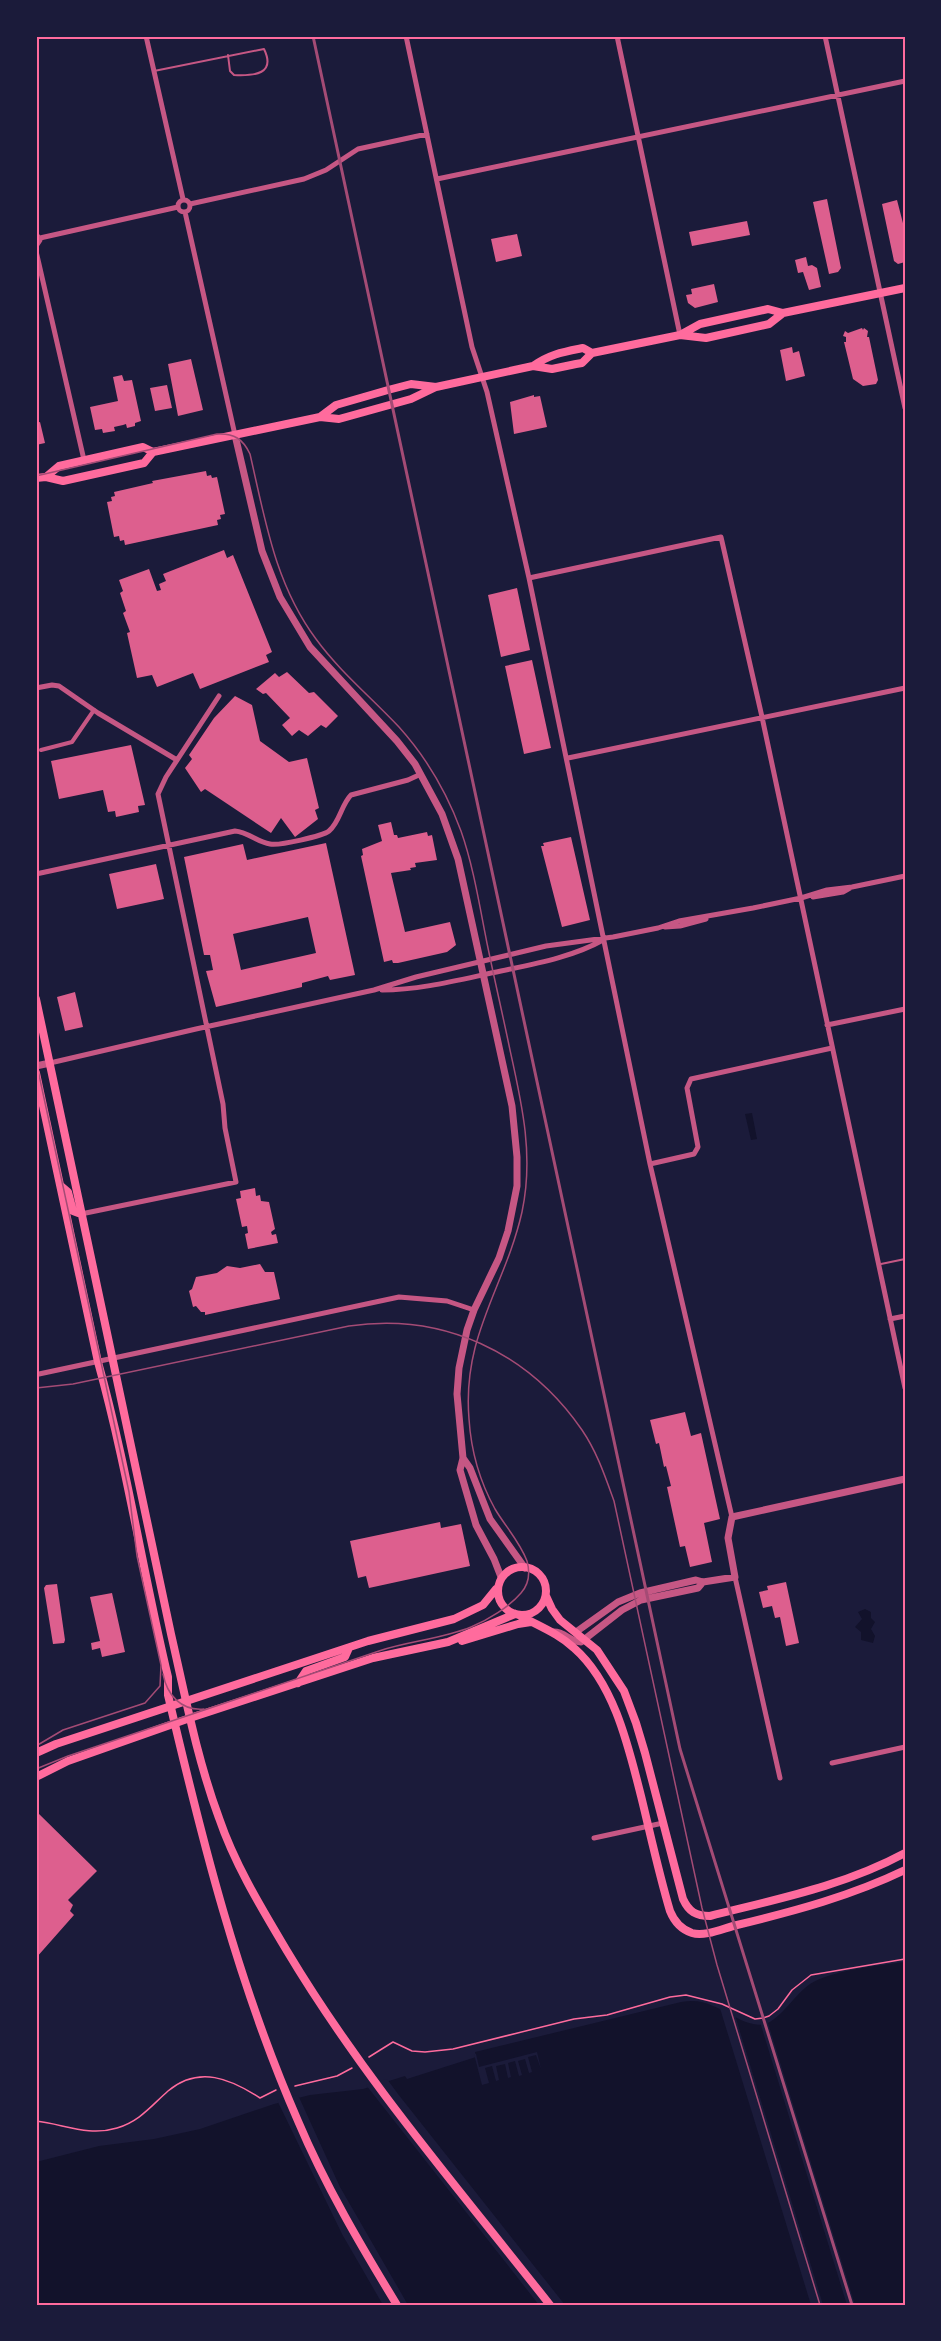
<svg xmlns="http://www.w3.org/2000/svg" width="941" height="2341" viewBox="0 0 941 2341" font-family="Manrope,sans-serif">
  <rect width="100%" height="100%" fill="#1b1b3a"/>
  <path fill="#12122b" d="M752 1113 757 1139 751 1140 745 1114Z
    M865 1609 871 1612V1618L875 1622 871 1629 875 1636 873 1643 861 1640V1632L855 1627 862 1619 858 1612Z
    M905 1962V2305H36V2162L99 2146 154 2139 200 2129 274 2104 310 2095 363 2089 405 2076 407 2079 476 2057 475 2052 681 2002C693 2000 703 2001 713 2006 729 2012 748 2028 765 2024 780 2020 796 1993 810 1984 829 1971 881 1965 905 1962Z"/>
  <path fill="#1b1b3a" d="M719 2005 734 2012 823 2305H811Z
    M767 2020 855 2305H847L760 2022Z
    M537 2052 541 2069 536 2055 528 2057 532 2072 529 2073 525 2059 518 2061 522 2075 519 2076 515 2061 508 2063 511 2077 508 2078 505 2064 496 2066 499 2080 496 2081 492 2066 485 2068 489 2083 482 2085 474 2054H476L479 2067Z
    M387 2079 398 2094 565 2305H539L366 2085Z
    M298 2095 340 2187 408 2305H383L342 2234 277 2100Z"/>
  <path fill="#dd5f8e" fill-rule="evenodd" d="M827 199 841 268 838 272 829 274 813 202Z
    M897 200 905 231V262L898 264 894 261 882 204Z
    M747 221 750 235 692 246 689 232Z
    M517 234 522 256 496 262 491 239Z
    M806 257 808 266 812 265 817 268 821 287 809 290 803 272 798 273 795 260Z
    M714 284 718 302 695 308 688 303 686 295 692 294 691 289Z
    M862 328 863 330 864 328 868 331 867 337H869L878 380 876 384 863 386 853 379 844 342H846V337L843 336 845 331 848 333Z
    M792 347 793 353 799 351 805 376 786 381 780 350Z
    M191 359 203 410 178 416 168 364Z
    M122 375 124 381 132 380 141 421 135 423V426L127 428 126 424 123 425 114 427 115 431 103 433 102 429 95 430 90 407 118 401 113 377Z
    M167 385 172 408 155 411 150 388Z
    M534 395V397L540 396 547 427 514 434 510 402Z
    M40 422 45 443 36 445V423Z
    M206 471 207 476 211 475 212 478 217 477 225 514 220 515 221 519 217 520 218 525 125 545 124 540 120 541 119 536 114 537 107 502 112 501 111 497 115 496 114 492 153 483 152 481Z
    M224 550 227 558 233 555 272 652 266 655 269 662 200 689 193 673 157 687 152 675 137 678 127 633 130 632 123 613 126 611 120 593 123 591 119 580 149 569 157 591 161 590 159 584 166 581 163 574Z
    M517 588 530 650 501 657 488 595Z
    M532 660 551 748 524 754 505 666Z
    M287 672 309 693 314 692 338 716 326 728 321 725 308 736 299 730 292 736 282 725 290 718 266 693 263 694 256 689 275 673 279 677Z
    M235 696 252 705 260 741 289 762 307 758 319 808 315 810 318 819 295 837 281 818 271 833 205 789 201 792 185 768 192 759 189 755 214 718Z
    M131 745 145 805 138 806 139 812 116 817 115 811 108 812 103 790 59 799 51 761Z
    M391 822 394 835H397L398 838 427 832 428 836 432 835 437 860 415 863 416 867 410 868 411 870 391 873 405 932 450 922 456 945 447 952 398 963H393L392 960 384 962 361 856 363 855 362 849 382 841 378 825Z
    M571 837 590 920 562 927 541 846H544L543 843Z
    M326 843 355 975 330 980 328 976 302 983V987L216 1007 206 971 213 970 210 955H204L184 857 243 844 247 860ZM308 917 316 953 241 970 233 934Z
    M156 864 164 899 117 909 109 874Z
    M75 992 83 1027 65 1031 57 997Z
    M255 1188 256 1196 260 1195 261 1201 269 1202 275 1229 271 1232 272 1235 276 1234 278 1243 248 1249 245 1234 248 1233 247 1226 242 1227 236 1199 241 1198 240 1191Z
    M260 1264 265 1272H274L280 1299 205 1315V1312H201L196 1306 193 1307 189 1291 192 1289 196 1277 217 1273 227 1266 240 1268Z
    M685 1412 691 1436 701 1433 720 1519 704 1523 712 1562 690 1567 685 1546 680 1547 667 1487 671 1486 666 1466 664 1467 659 1443 656 1444 650 1420Z
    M440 1522 441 1528 461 1524 470 1566 369 1588 366 1576 358 1578 350 1541Z
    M786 1582 799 1643 786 1646 780 1617 775 1618 772 1606 763 1608 759 1592 768 1590 767 1586Z
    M57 1584 65 1640 64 1643 53 1644 44 1588 46 1585Z
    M112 1593 125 1652 102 1657 100 1648 92 1650 91 1643 100 1641 90 1597Z
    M38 1813 97 1871 68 1900 73 1905 70 1911 74 1915 36 1958V1815Z"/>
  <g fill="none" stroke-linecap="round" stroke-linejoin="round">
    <path stroke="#ff6b9d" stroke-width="1.5" d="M369 2057 393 2042 412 2051 425 2052 453 2049 574 2019 607 2015 670 1997 686 1995 722 2004 755 2019 763 2018 769 2016 778 2009 792 1990 811 1975 905 1959
      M295 2086 337 2076 352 2068
      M36 2121C64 2124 88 2137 117 2128 140 2121 151 2106 168 2091 199 2065 231 2079 260 2098L276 2090"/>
    <path stroke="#c65784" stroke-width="2" d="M154 71 264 49C276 74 255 76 234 75L230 71 228 55
      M881 1264 905 1259"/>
    <path stroke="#c65784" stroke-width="4" d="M41 750 72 742 94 710"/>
    <path stroke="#c65784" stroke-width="5" d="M146 36 183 199
      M406 36 472 347 487 392 529 578 650 1164 732 1517
      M617 36 680 335
      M825 36 905 408
      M437 179 905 81
      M178 206a6 6 0 1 1 12 0a6 6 0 1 1-12 0Z
      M190 204 304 179 326 170 358 149 427 134
      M185 212 235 435
      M36 234 40 240 36 246
      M40 238 178 207
      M36 251 84 460
      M529 578 721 537 762 717 905 1388
      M36 688 52 685 59 686 98 713 177 760
      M568 758 905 688
      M36 874 235 831C248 832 257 842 270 844 279 846 323 836 329 831 340 822 341 805 351 795L408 780 421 774
      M813 897 843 892 850 888
      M665 927 680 926 706 919
      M382 990C422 990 462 979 501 971 534 964 573 957 603 940
      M827 1025 905 1009
      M50 1063 196 1029 374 990 416 977 546 946 613 937 658 928 679 921 753 908 801 898 827 890 852 887 905 876
      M650 1164 694 1154 698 1147 687 1088 691 1079 832 1048
      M81 1214 236 1182 225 1128 223 1104 158 794 166 777 219 696
      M890 1319 905 1316
      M39 1374 399 1297 447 1301 474 1310
      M735 1577 780 1778
      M832 1763 905 1747
      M594 1838 663 1823"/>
    <path stroke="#c65784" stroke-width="7" d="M235 435 262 551 280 597 310 647 397 741 415 764 442 814 458 859 512 1106 517 1157V1186L508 1231 499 1258 474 1310 467 1330 459 1368 457 1394 463 1458 460 1470 476 1525 494 1559 501 1577
      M36 1066 50 1063
      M463 1458 470 1468 490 1519 525 1568
      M553 1632C564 1631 570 1642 581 1642L622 1610 641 1600 698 1588 703 1582
      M576 1632 618 1602 640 1593 696 1580 703 1582 735 1577 728 1538 732 1517 905 1479"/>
    <path stroke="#ff6b9d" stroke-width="8" d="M498 1591a24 24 0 1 1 48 0a24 24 0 1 1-48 0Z
      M546 1596 552 1609 560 1620 597 1650 624 1691 636 1723 645 1753 683 1899C689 1912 696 1916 710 1916 777 1899 844 1886 905 1853
      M519 1615C538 1626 558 1633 574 1648 615 1684 629 1749 642 1800 651 1837 659 1874 670 1911 674 1921 680 1929 692 1933 705 1937 724 1928 737 1925 795 1911 851 1896 905 1870
      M462 1641 518 1624 531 1622
      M298 1683 306 1671 345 1657 349 1648
      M36 1753 56 1744 368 1641 454 1619 483 1605 496 1589
      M36 1777 68 1761 190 1718 373 1658 448 1642 515 1614"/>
    <path stroke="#ff6b9d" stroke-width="8" d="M680 335 700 324 768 309 783 313
      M533 366C550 354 563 352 583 348L592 353
      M320 417 336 405 388 390 411 384 436 387
      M46 477 59 466 143 447 153 452
      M36 478 46 477 63 481 144 463 153 452 320 417 339 419 411 399 436 387 533 366 552 369 576 364 582 363 592 353 680 335 706 338 769 324 783 313 905 288
      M36 999 171 1634C185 1695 197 1759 219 1818 235 1865 262 1909 287 1951 363 2078 459 2189 550 2305
      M36 1073 98 1362C127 1466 143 1573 168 1677V1695C202 1840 238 1984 298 2121 325 2185 361 2246 397 2305
      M61 1186 68 1192 73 1211 81 1214"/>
    <path stroke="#a44b75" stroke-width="1.5" d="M36 476 217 434C234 433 243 439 250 454 265 519 275 584 316 639 340 672 372 698 399 727 426 757 447 793 461 831 474 868 480 909 488 948 495 982 503 1016 510 1050 522 1104 534 1156 522 1212 505 1287 462 1335 469 1419 471 1450 480 1482 495 1509 505 1526 520 1542 527 1561 530 1572 529 1584 521 1593 509 1607 488 1620 471 1627 442 1639 409 1641 379 1651 275 1686 172 1721 68 1756L36 1769
      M36 1061 129 1492 137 1556 161 1665 160 1686 145 1703 63 1730 36 1746
      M36 1388 73 1384 349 1326C443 1312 528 1352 582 1430 597 1452 605 1476 614 1501L702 1908 717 1965 820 2305
      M163 1674C167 1695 181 1711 204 1709"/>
    <path stroke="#a44b75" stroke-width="3" d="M313 36 680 1749 852 2305"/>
  </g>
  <rect width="941" height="2341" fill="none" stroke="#1b1b3a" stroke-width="75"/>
  <rect x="38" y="38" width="866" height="2266" fill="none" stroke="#ff6b9d" stroke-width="2"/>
</svg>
